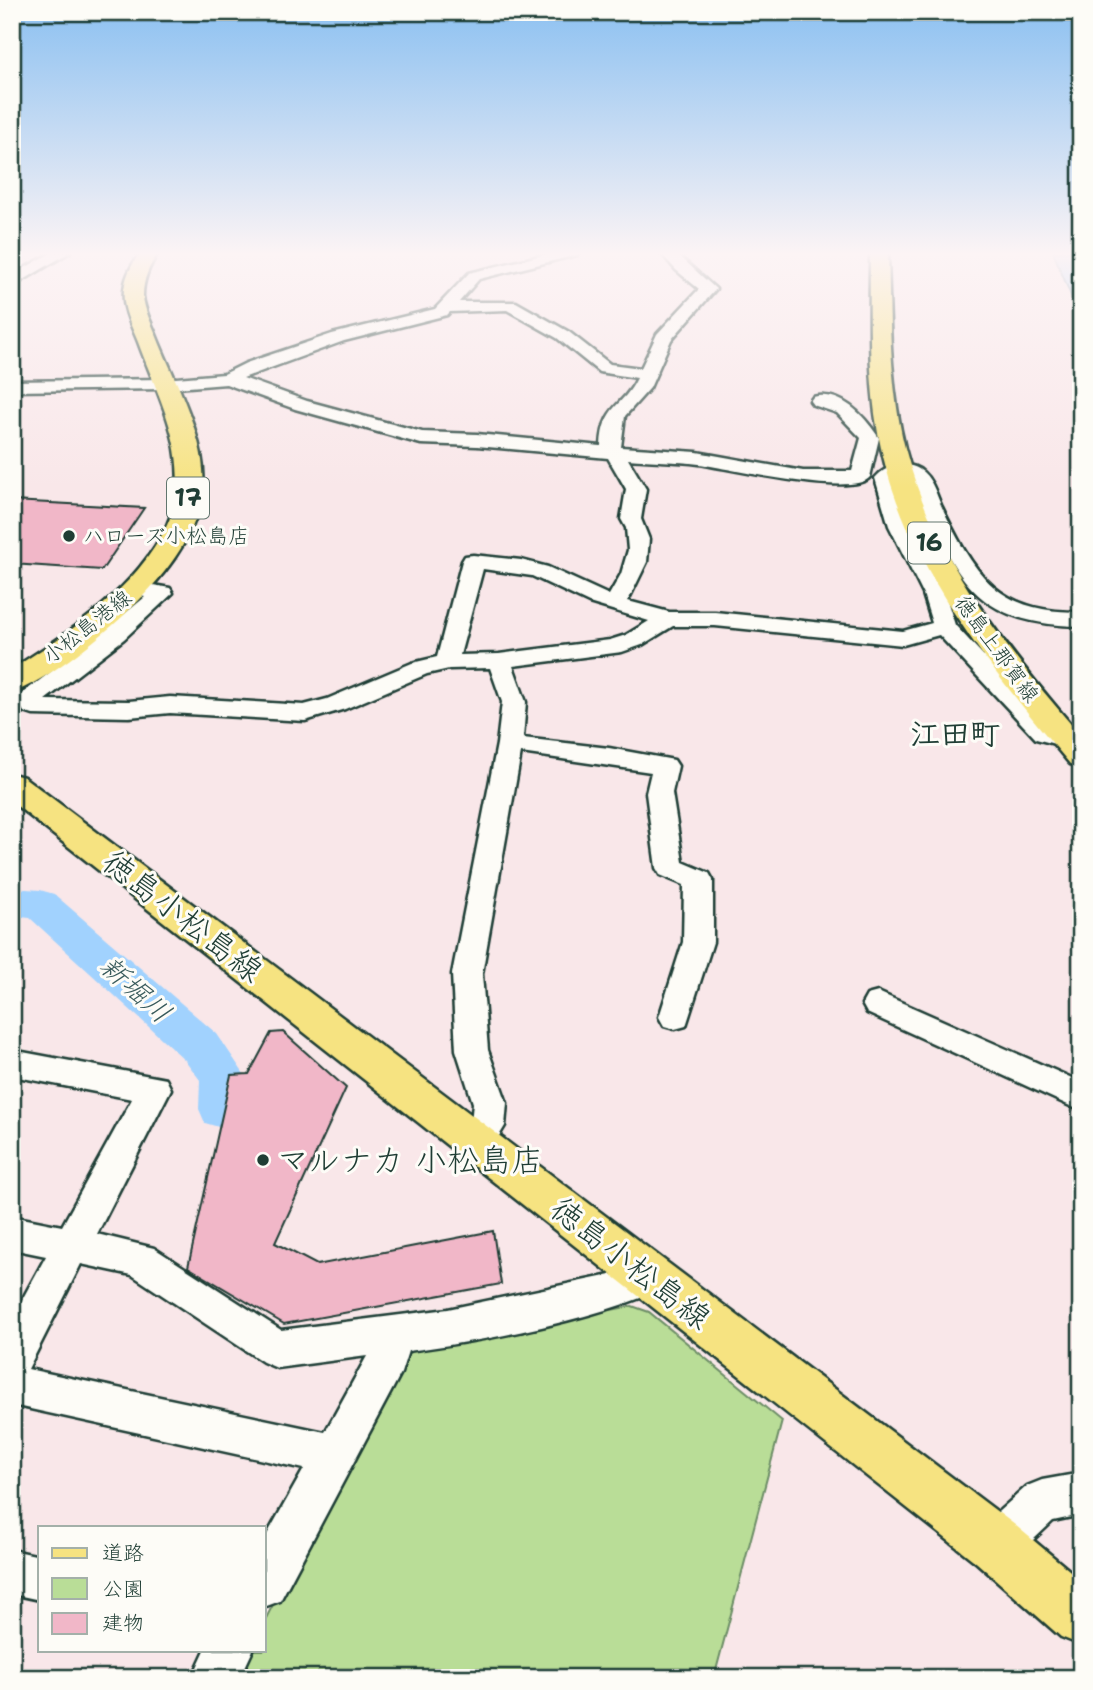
<svg xmlns="http://www.w3.org/2000/svg" width="1093" height="1690" viewBox="0 0 1093 1690" font-family="'Shantell Sans','Klee One',sans-serif">
  <rect width="100%" height="100%" fill="#f9e7e9"/>
  <filter id="ink" filterUnits="userSpaceOnUse"><feTurbulence type="fractalNoise" baseFrequency=".0143" numOctaves="2"/><feDisplacementMap in="SourceGraphic" scale="14" xChannelSelector="R" yChannelSelector="G"/><feConvolveMatrix kernelMatrix="1 2 1 2 8 2 1 2 1" color-interpolation-filters="sRGB"/></filter>
  <g filter="url(#ink)">
    <path fill="#b9dd97" stroke="#6c8d66" stroke-width="2" d="M632 1306 649 1312 782 1421 714 1678H235L250 1650H264V1622L407 1348Z"/>
    <path fill="#a1d2fe" stroke="#6d96ad" stroke-width="2" d="M1053 252H1081V320Z"/>
    <g fill="none" stroke-linecap="round" stroke-linejoin="round">
      <path fill="#a1d2fe" fill-rule="evenodd" d="M12 888 40 890 54 894 217 1034 246 1077 245 1109 239 1123 222 1128 205 1123 199 1109 200 1080 185 1060 30 918 12 916Z"/>
    </g>
    <path fill="#f1b7c8" stroke="#1f3d34" stroke-width="2" d="M12 501 144 508 102 570 12 564Z
      M283 1032 346 1088 275 1243 317 1265 493 1231 501 1284 284 1324 188 1267 231 1075 249 1074 271 1033Z"/>
    <g fill="none" stroke-linecap="round" stroke-linejoin="round">
      <defs>
        <path id="minor" d="M53 252H70L12 287V275Z
          M555 252H579L577 255 479 279 459 302H516L569 332 610 364 641 368 657 334 699 289 676 270 660 252H675L716 289 671 340 650 388 625 416 621 447 697 452 803 471H852L861 438 837 413 813 405 810 401 813 397C842 390 865 417 879 438L870 477C854 498 727 468 699 464 676 461 652 461 628 459L646 489 641 519 649 539 647 562 628 601 669 612H715L903 631 932 623 923 594 889 526 875 478C886 464 910 460 923 472 933 481 936 494 941 505 955 534 970 566 994 587 1019 608 1049 612 1081 612V626C965 624 957 570 911 482L903 477 895 479 910 526 945 594 955 625 1034 710 1054 727 1075 733 1079 739 1075 745 1066 747 1036 739 939 635 903 645 715 626H673L642 645 622 652 513 666 526 702 523 738 609 748 674 760 678 766 672 793 683 862 709 873 713 880V942L686 1026 675 1029 664 1026 659 1017 683 942 684 885 660 875 656 868 646 793 651 772 521 753 482 974 488 1050 507 1103 505 1126 488 1154 476 1159 464 1154 459 1144 471 1123 473 1103 456 1050 452 974 497 744 502 702 490 668 449 669 427 674 345 709 305 721 170 713 129 717 33 715 24 712 21 707 20 695 91 642 145 597 128 594 125 589 128 584 136 582 170 588 173 593 124 639 45 700 129 701 170 697 304 705 327 699 412 663 437 657 462 561 465 556 473 555 521 560 548 567 609 595 621 574 628 550 626 528 621 519 626 489 608 458 477 446 421 444 295 409 226 384 164 389 12 391V381L164 379 224 374 246 363 332 334 435 309 469 273ZM507 310 557 338 599 372 637 378C623 408 603 404 601 446L477 434 422 432 307 401 243 378 344 341 447 315 450 312ZM483 569 532 576 589 603 649 621 626 635 610 640 499 654 460 655Z
          M878 992 1081 1082V1111L867 1013 862 1004 867 995Z
          M12 1050 166 1079 171 1089 97 1234 154 1248 281 1330 448 1309 615 1274 650 1260 663 1265 669 1277 663 1289C588 1321 489 1340 408 1351L401 1373 280 1601 264 1607V1540L304 1469 12 1405V1318L46 1256 12 1249V1216L62 1226 132 1099 12 1076ZM81 1264 132 1275 263 1362 277 1368 367 1356 325 1432 28 1369Z
          M1081 1473V1515L1053 1521 1012 1560 996 1566 980 1560 974 1544 980 1528 1027 1486 1042 1480Z
          M12 1550 40 1556V1600L12 1594Z
          M205 1650H253L240 1678H192Z"/>
        <path id="major" d="M141 252H159C149 266 143 279 143 296 144 310 152 324 157 337 174 380 208 441 203 488 197 540 158 583 122 617 99 638 41 685 12 692V669C70 632 136 590 167 525 196 463 159 400 138 342 133 329 125 315 124 301 122 283 130 266 141 252Z
          M870 252H888C890 317 889 384 905 448 934 560 1007 650 1081 736V767L1070 764C991 669 909 571 881 448 867 384 870 317 870 252Z
          M12 774 24 777 1015 1525 1081 1580V1645L1061 1637 977 1563 12 802Z"/>
      </defs>
      <use href="#minor" stroke="#1f3d34" stroke-width="5"/>
      <use href="#major" stroke="#1f3d34" stroke-width="5"/>
      <use href="#minor" fill="#fdfcf7" fill-rule="evenodd"/>
      <use href="#major" fill="#f6e381" fill-rule="evenodd"/>
    </g>
  </g>
  <linearGradient id="sky" x2="0" y2="1"><stop stop-color="#8bc0f1"/><stop offset="0.52" stop-color="#fcf4f5"/><stop offset="1" stop-color="#fcf4f5" stop-opacity="0"/></linearGradient>
  <rect width="1093" height="488" fill="url(#sky)"/>
  <g fill="#1f3d34" stroke="#fdfcf7" stroke-width="2.5">
    <circle cx="69" cy="536" r="7"/>
    <circle cx="263" cy="1160" r="7"/>
  </g>
  <g text-anchor="middle" stroke-width="6" stroke-linejoin="round" paint-order="stroke">
    <g font-size="21" fill="#1f3d34" stroke="#fdfcf7" text-anchor="start">
      <text x="83" y="543">ハローズ小松島店</text>
    </g>
    <g font-size="21" fill="#1f3d34" stroke="#fdfcf7">
      <text transform="translate(87 627) rotate(-38)" y="7">小松島港線</text>
      <text transform="translate(997 649) rotate(54)" y="7">徳島上那賀線</text>
    </g>
    <g fill="#fdfcf7" stroke="#62766e" stroke-width="2">
      <rect x="167" y="477.5" width="42" height="41" rx="5"/>
      <rect x="908" y="522.5" width="42" height="41" rx="5"/>
    </g>
    <g font-size="24" font-weight="bold" fill="#1f3d34">
      <text x="188" y="506">17</text>
      <text x="929" y="551">16</text>
    </g>
    <g font-size="28" font-style="italic" fill="#395b5c" stroke="#fdfcf7">
      <text transform="translate(136 989) rotate(42)" y="10">新堀川</text>
    </g>
    <g font-size="30" font-weight="bold" fill="#1f3d34" stroke="#fdfcf7">
      <text x="955" y="744">江田町</text>
    </g>
    <g font-size="32" fill="#1f3d34" stroke="#fdfcf7">
      <text transform="translate(183 916) rotate(38)" y="11">徳島小松島線</text>
      <text transform="translate(631 1263) rotate(38)" y="11">徳島小松島線</text>
    </g>
    <g font-size="32" fill="#1f3d34" stroke="#fdfcf7" text-anchor="start">
      <text x="277" y="1171">マルナカ 小松島店</text>
    </g>
  </g>
  <rect width="1093" height="1690" fill="none" stroke="#fdfcf7" stroke-width="42"/>
  <rect x="21" y="21" width="1051" height="1648" fill="none" stroke="#1f3d34" stroke-width="2.5" filter="url(#ink)"/>
  <rect x="38" y="1526" width="228" height="126" fill="#fdfcf7" stroke="#a4b0a9" stroke-width="2"/>
  <rect x="52" y="1548" width="35" height="10" fill="#f6e381" stroke="#a4b0a9" stroke-width="2"/>
  <text x="102" y="1560" font-size="21" fill="#1f3d34">道路</text>
  <rect x="52" y="1578" width="35" height="21" fill="#b9dd97" stroke="#a4b0a9" stroke-width="2"/>
  <text x="102" y="1596" font-size="21" fill="#1f3d34">公園</text>
  <rect x="52" y="1613" width="35" height="21" fill="#f1b7c8" stroke="#a4b0a9" stroke-width="2"/>
  <text x="102" y="1630" font-size="21" fill="#1f3d34">建物</text>
</svg>
